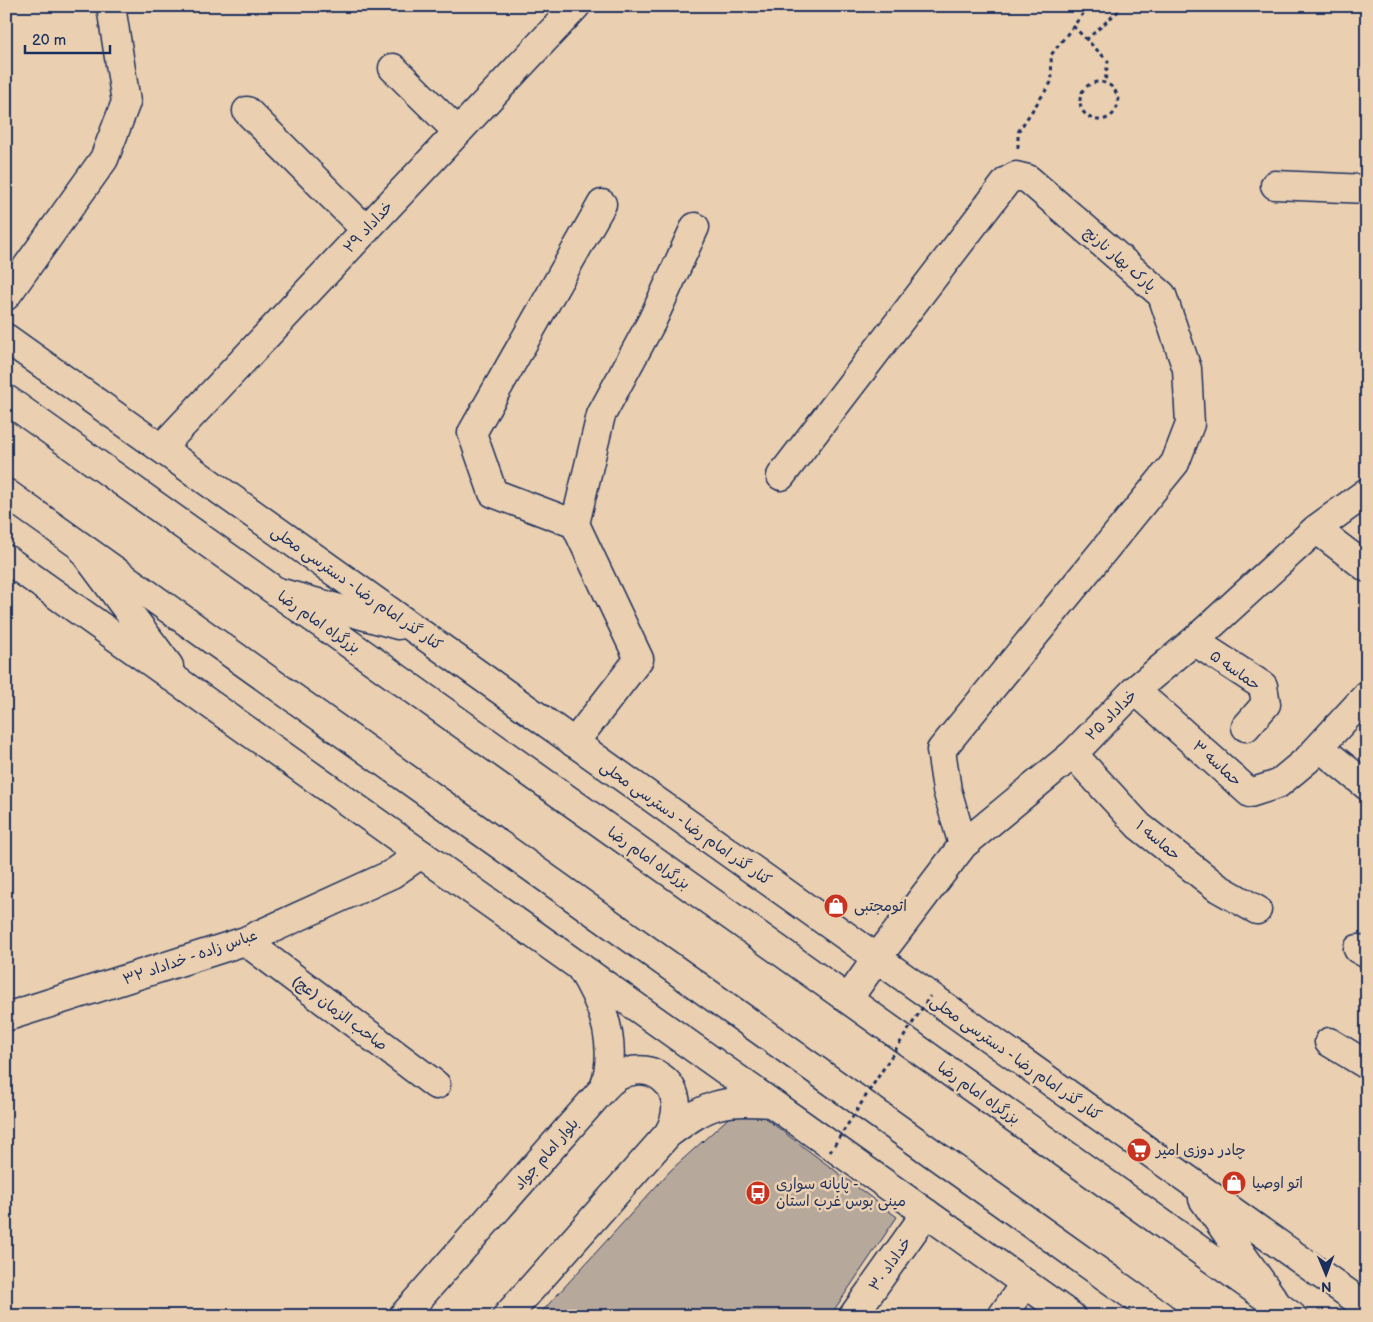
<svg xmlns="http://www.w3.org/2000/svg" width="1373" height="1322" viewBox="0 0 1373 1322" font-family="'Balsamiq Sans','Playpen Sans Arabic',sans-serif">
  <rect width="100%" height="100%" fill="#ead0b1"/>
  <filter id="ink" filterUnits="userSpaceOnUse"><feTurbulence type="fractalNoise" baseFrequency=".02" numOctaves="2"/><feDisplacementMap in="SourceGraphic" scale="10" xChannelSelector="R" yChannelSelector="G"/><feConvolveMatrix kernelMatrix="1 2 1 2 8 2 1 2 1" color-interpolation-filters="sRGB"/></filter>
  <g filter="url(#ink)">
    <path fill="#b7a89c" stroke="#1b2f5e" d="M745 1103 897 1217 830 1316H538L671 1170Z"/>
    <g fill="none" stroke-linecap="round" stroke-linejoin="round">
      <defs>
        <path id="minor" d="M393 68 458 132
          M247 111 366 230
          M1275 185 1367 189
          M6 296 104 159 126 102 111 6
          M161 448 576 6
          M781 476 1007 181 1016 176 1028 179 1162 295 1187 369 1190 424 1175 463 941 750 947 790 963 845
          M575 524 493 493 472 433 602 204
          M1316 529 1367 568
          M1194 641 1263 686 1266 704 1246 727
          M1135 690 1250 793 1278 784 1308 759 1367 695
          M574 743 639 659 575 524 601 415 652 321 695 227
          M1319 747 1367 786
          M1073 754 1139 826 1218 888 1257 910
          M245 941 436 1085
          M1358 949 1367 954
          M877 958 963 845 1073 754 1135 690 1194 641 1316 529 1367 492
          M6 1017 245 941 392 874 421 854
          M1329 1042 1367 1065
          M604 1088C642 1046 697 1086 668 1134
          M403 1316 604 1088C619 1045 603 1003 580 967
          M507 1316 668 1134C710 1103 719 1100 770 1103
          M853 1316 926 1213
          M1002 1316 1025 1283"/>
        <path id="major" d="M6 338 1367 1307
          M84 552 169 666
          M6 559 1071 1316
          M278 592 398 625
          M848 999 877 958
          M1203 1199 1276 1303"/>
        <path id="highway" d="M6 399 1292 1316
          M6 493 1161 1316"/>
      </defs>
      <use href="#minor" stroke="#1b2f5e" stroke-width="31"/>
      <use href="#major" stroke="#1b2f5e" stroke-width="31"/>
      <use href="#highway" stroke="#1b2f5e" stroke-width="31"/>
      <path stroke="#1b2f5e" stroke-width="3" stroke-dasharray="4 4" stroke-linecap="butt" d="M1073 26 1108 61 1105 82
        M1086 40 1124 6
        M1080 101a19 19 0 1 1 38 0a19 19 0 1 1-38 0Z
        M1018 148V132L1052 81 1051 55 1089 6"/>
      <use href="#minor" stroke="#ead0b1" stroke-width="28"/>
      <use href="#major" stroke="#ead0b1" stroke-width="28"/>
      <use href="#highway" stroke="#ead0b1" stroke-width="28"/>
      <path stroke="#1b2f5e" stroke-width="3" stroke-dasharray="4 4" stroke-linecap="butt" d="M830 1152 930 996"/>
    </g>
  </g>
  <defs>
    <symbol id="shop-disc" viewBox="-11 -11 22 22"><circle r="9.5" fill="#c8321e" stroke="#ead0b1"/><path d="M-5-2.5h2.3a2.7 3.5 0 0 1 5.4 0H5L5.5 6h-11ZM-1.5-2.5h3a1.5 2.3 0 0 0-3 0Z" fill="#fff"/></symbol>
    <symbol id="supermarket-disc" viewBox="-11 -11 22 22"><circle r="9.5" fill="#c8321e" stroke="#ead0b1"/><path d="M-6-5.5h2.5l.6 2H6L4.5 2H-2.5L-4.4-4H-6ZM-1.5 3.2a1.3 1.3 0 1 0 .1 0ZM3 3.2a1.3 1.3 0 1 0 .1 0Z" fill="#fff"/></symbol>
    <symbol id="bus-disc" viewBox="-11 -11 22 22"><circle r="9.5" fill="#c8321e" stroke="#ead0b1"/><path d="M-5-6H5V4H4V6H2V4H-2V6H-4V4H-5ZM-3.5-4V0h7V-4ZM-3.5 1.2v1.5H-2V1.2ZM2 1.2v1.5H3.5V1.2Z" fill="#fff"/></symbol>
  </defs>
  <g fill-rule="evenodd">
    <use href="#shop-disc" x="822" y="892" width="28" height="28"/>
    <use href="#supermarket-disc" x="1125" y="1136" width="28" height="28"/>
    <use href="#shop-disc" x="1220" y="1169" width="28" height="28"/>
    <use href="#bus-disc" x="744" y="1179" width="28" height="28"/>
  </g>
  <g text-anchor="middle" stroke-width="5" stroke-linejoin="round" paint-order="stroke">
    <g font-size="15" fill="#1b2f5e" stroke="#ead0b1">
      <text transform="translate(368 227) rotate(-47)" y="5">خداداد ۲۹</text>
      <text transform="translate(1120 259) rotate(41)" y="5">پارک بهار نارنج</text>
      <text transform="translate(357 588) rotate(35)" y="5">کنار گذر امام رضا - دسترسی محلی</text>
      <text transform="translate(319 622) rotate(35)" y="5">بزرگراه امام رضا</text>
      <text transform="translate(1235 670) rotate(35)" y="5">حماسه ۵</text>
      <text transform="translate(1111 715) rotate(-45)" y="5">خداداد ۲۵</text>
      <text transform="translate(1217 763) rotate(42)" y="5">حماسه ۳</text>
      <text transform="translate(686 823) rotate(35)" y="5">کنار گذر امام رضا - دسترسی محلی</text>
      <text transform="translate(1158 840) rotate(40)" y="5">حماسه ۱</text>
      <text transform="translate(649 858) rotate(35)" y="5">بزرگراه امام رضا</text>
      <text transform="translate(190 957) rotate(-19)" y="5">عباس زاده - خداداد ۳۲</text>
      <text transform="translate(340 1013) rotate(37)" y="5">صاحب الزمان (عج)</text>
      <text transform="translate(1016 1058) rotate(35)" y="5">کنار گذر امام رضا - دسترسی محلی</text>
      <text transform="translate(979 1093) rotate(35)" y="5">بزرگراه امام رضا</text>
      <text transform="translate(546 1154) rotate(-49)" y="5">بلوار امام جواد</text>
      <text transform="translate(890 1264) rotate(-55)" y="5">خداداد ۳۰</text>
    </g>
    <g font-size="15" fill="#1b2f5e" stroke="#ead0b1" text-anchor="start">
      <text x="854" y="911">اتومجتبی</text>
      <text x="1156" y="1155">چادر دوزی امیر</text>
      <text x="1252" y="1188">اتو اوصیا</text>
      <text x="776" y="1189">پایانه سواری -<tspan x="776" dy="17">مینی بوس غرب استان</tspan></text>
    </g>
  </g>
  <rect width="1373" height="1322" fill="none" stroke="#ead0b1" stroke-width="25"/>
  <rect x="12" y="12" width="1348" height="1297" fill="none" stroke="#1b2f5e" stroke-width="2" filter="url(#ink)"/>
  <g transform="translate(1326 1274) rotate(179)" stroke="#ead0b1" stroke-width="4" paint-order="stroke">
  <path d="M0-4L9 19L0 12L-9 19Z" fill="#1b2f5e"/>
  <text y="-8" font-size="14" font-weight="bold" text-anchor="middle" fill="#1b2f5e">N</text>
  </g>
  <path d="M25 45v8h85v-8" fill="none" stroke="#1b2f5e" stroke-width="2.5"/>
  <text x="32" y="45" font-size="15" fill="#1b2f5e" stroke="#ead0b1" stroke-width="4" paint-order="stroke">20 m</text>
</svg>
